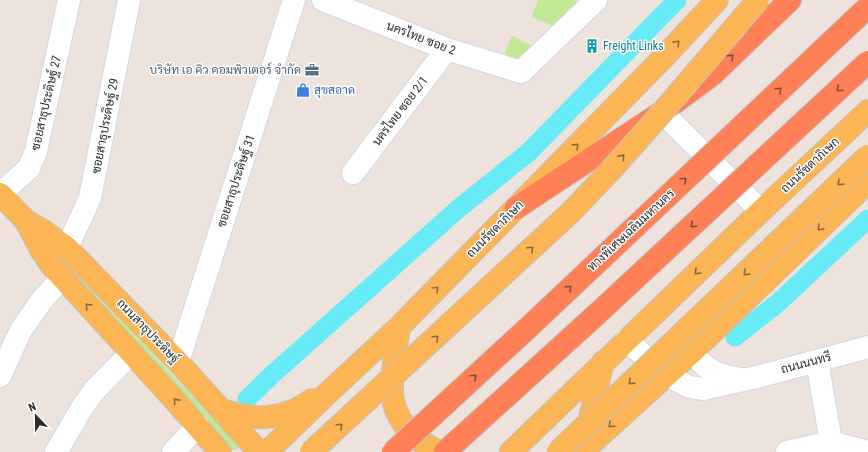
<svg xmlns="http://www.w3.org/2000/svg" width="868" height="452" viewBox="0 0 868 452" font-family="'Roboto Condensed',Sarabun,sans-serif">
  <rect width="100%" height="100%" fill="#eee3dc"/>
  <path fill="#c1e894" d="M538 0H573L576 1 577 6 557 28 532 17Z
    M512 36 537 48 523 62H501Z
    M58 257 64 258 213 419 224 428 239 446 237 449 233 451 210 424 57 261Z"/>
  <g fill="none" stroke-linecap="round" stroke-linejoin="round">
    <path stroke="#67ecf7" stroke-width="19" d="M735 337 779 302 868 219
      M247 399 274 373 458 209 529 152 677 0"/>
    <defs>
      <path id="minor" d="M323 0 447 49 521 72 596 0
        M662 112 761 211
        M353 173 447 49
        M0 194 29 168 36 151 69 0
        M67 248 90 198 129 0
        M626 340 666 375 690 387 703 389 757 377 868 347
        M692 352C708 372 716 375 741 379
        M817 361 831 442 828 452
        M178 362 294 0
        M0 376 21 330 42 300 62 278
        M56 452 83 406 94 391 131 353
        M173 452 198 426
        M787 452 831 442 868 452"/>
      <path id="major" d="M0 194 26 221 41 250 52 266 170 395 220 452
        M26 221 42 230 67 248 178 362 259 452
        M399 327C397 347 389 382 393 400 398 425 419 444 441 452
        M222 410C246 417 265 421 289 412 297 410 305 404 312 400
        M587 431 603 362
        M267 452 331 390 399 327 666 55 717 0
        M511 452 761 211 868 111
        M582 452 692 352 868 182"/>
      <path id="highway" d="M516 208 662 112 712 75 790 0
        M445 452 597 314"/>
    </defs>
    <use href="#minor" stroke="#d1d8e5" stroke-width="24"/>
    <use href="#major" stroke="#c4c4c4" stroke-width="24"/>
    <use href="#highway" stroke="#c4c4c4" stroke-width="24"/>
    <use href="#minor" stroke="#fff" stroke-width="22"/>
    <use href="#major" stroke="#fbb554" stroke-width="22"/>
    <use href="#highway" stroke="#ff7f56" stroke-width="22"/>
    <defs>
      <path id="major-bridge" d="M311 452 571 212 612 169 652 124 758 0
        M558 452 868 156"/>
      <path id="highway-bridge" d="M597 314 868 62
        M393 452 530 326 868 7"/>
    </defs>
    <use href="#major-bridge" stroke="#c4c4c4" stroke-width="24" stroke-linecap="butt"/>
    <use href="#highway-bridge" stroke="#c4c4c4" stroke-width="24" stroke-linecap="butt"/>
    <use href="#major-bridge" stroke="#fbb554" stroke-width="22"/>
    <use href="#highway-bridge" stroke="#ff7f56" stroke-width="22"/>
  </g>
  <defs><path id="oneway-chevron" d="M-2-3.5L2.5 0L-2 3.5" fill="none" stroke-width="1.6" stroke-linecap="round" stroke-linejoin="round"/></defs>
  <g stroke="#89693d">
    <use href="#oneway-chevron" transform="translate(677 43) rotate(-47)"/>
    <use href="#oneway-chevron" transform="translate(576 146) rotate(-46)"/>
    <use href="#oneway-chevron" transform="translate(622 157) rotate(-48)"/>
    <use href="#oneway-chevron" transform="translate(840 183) rotate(136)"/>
    <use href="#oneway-chevron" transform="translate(820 228) rotate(136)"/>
    <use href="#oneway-chevron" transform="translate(531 249) rotate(-43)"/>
    <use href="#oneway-chevron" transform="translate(697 272) rotate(136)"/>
    <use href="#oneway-chevron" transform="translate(746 273) rotate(136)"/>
    <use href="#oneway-chevron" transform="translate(436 289) rotate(-45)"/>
    <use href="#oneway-chevron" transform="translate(88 306) rotate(-133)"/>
    <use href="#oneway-chevron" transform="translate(436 338) rotate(-43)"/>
    <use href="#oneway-chevron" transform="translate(631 382) rotate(136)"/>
    <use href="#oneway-chevron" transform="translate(176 401) rotate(-131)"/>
    <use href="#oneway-chevron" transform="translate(611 425) rotate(138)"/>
    <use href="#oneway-chevron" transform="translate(340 426) rotate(-42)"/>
  </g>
  <g stroke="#804d3c">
    <use href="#oneway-chevron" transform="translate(731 57) rotate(-44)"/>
    <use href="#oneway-chevron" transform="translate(839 89) rotate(137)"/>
    <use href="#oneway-chevron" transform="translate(779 90) rotate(-43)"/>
    <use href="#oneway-chevron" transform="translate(684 180) rotate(-43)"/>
    <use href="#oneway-chevron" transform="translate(693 225) rotate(137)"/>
    <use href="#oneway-chevron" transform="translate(569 288) rotate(-44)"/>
    <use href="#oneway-chevron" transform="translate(474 377) rotate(-43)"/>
  </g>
  <defs>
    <symbol id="building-bare" viewBox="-9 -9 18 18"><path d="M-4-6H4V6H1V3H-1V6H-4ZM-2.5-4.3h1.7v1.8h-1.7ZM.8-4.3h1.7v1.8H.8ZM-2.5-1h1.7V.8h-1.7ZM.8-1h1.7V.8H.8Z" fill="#0f9aa8" stroke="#fff" stroke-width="2.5" paint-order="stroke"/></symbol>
    <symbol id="office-bare" viewBox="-9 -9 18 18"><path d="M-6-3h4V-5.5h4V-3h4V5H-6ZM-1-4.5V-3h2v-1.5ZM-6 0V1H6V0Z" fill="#5c6f8a" stroke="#fff" stroke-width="2.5" paint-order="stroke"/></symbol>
    <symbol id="shop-bare" viewBox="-9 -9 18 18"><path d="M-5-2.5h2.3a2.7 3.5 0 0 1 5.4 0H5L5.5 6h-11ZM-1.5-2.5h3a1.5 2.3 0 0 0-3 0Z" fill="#3f7fe0" stroke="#fff" stroke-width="2.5" paint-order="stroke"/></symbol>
  </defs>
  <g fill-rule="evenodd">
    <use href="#building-bare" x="582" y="36" width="20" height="20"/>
    <use href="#office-bare" x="302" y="60" width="20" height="20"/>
    <use href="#shop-bare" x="293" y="80" width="20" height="20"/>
  </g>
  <g text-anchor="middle" stroke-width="3" stroke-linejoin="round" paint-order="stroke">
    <g font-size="12" fill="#2b2b2b" stroke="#fff">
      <text transform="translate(421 38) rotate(21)" y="4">นครไทย ซอย 2</text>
      <text transform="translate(46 103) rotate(-77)" y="4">ซอยสาธุประดิษฐ์ 27</text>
      <text transform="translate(400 111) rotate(-53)" y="4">นครไทย ซอย 2/1</text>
      <text transform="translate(105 126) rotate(-79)" y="4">ซอยสาธุประดิษฐ์ 29</text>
      <text transform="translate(810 165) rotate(-43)" y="4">ถนนรัชดาภิเษก</text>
      <text transform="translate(236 181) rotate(-72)" y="4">ซอยสาธุประดิษฐ์ 31</text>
      <text transform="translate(495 229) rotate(-45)" y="4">ถนนรัชดาภิเษก</text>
      <text transform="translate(631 230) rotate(-43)" y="4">ทางพิเศษเฉลิมมหานคร</text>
      <text transform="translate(148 331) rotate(46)" y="4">ถนนสาธุประดิษฐ์</text>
      <text transform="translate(806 363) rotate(-15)" y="4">ถนนนนทรี</text>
    </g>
    <g font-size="12" fill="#0d838f" stroke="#fff" text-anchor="start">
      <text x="603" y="50">Freight Links</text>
    </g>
    <g font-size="12" fill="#4e5e75" stroke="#fff" text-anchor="end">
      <text x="301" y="74">บริษัท เอ คิว คอมพิวเตอร์ จำกัด</text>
    </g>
    <g font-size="12" fill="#366cbe" stroke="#fff" text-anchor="start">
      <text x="314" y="94">สุขสอาด</text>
    </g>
  </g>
  <g transform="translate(36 416) rotate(338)" stroke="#ffffff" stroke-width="3" paint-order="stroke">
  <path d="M0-3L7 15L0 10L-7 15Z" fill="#2b2b2b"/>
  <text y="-6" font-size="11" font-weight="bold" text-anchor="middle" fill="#2b2b2b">N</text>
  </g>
</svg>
